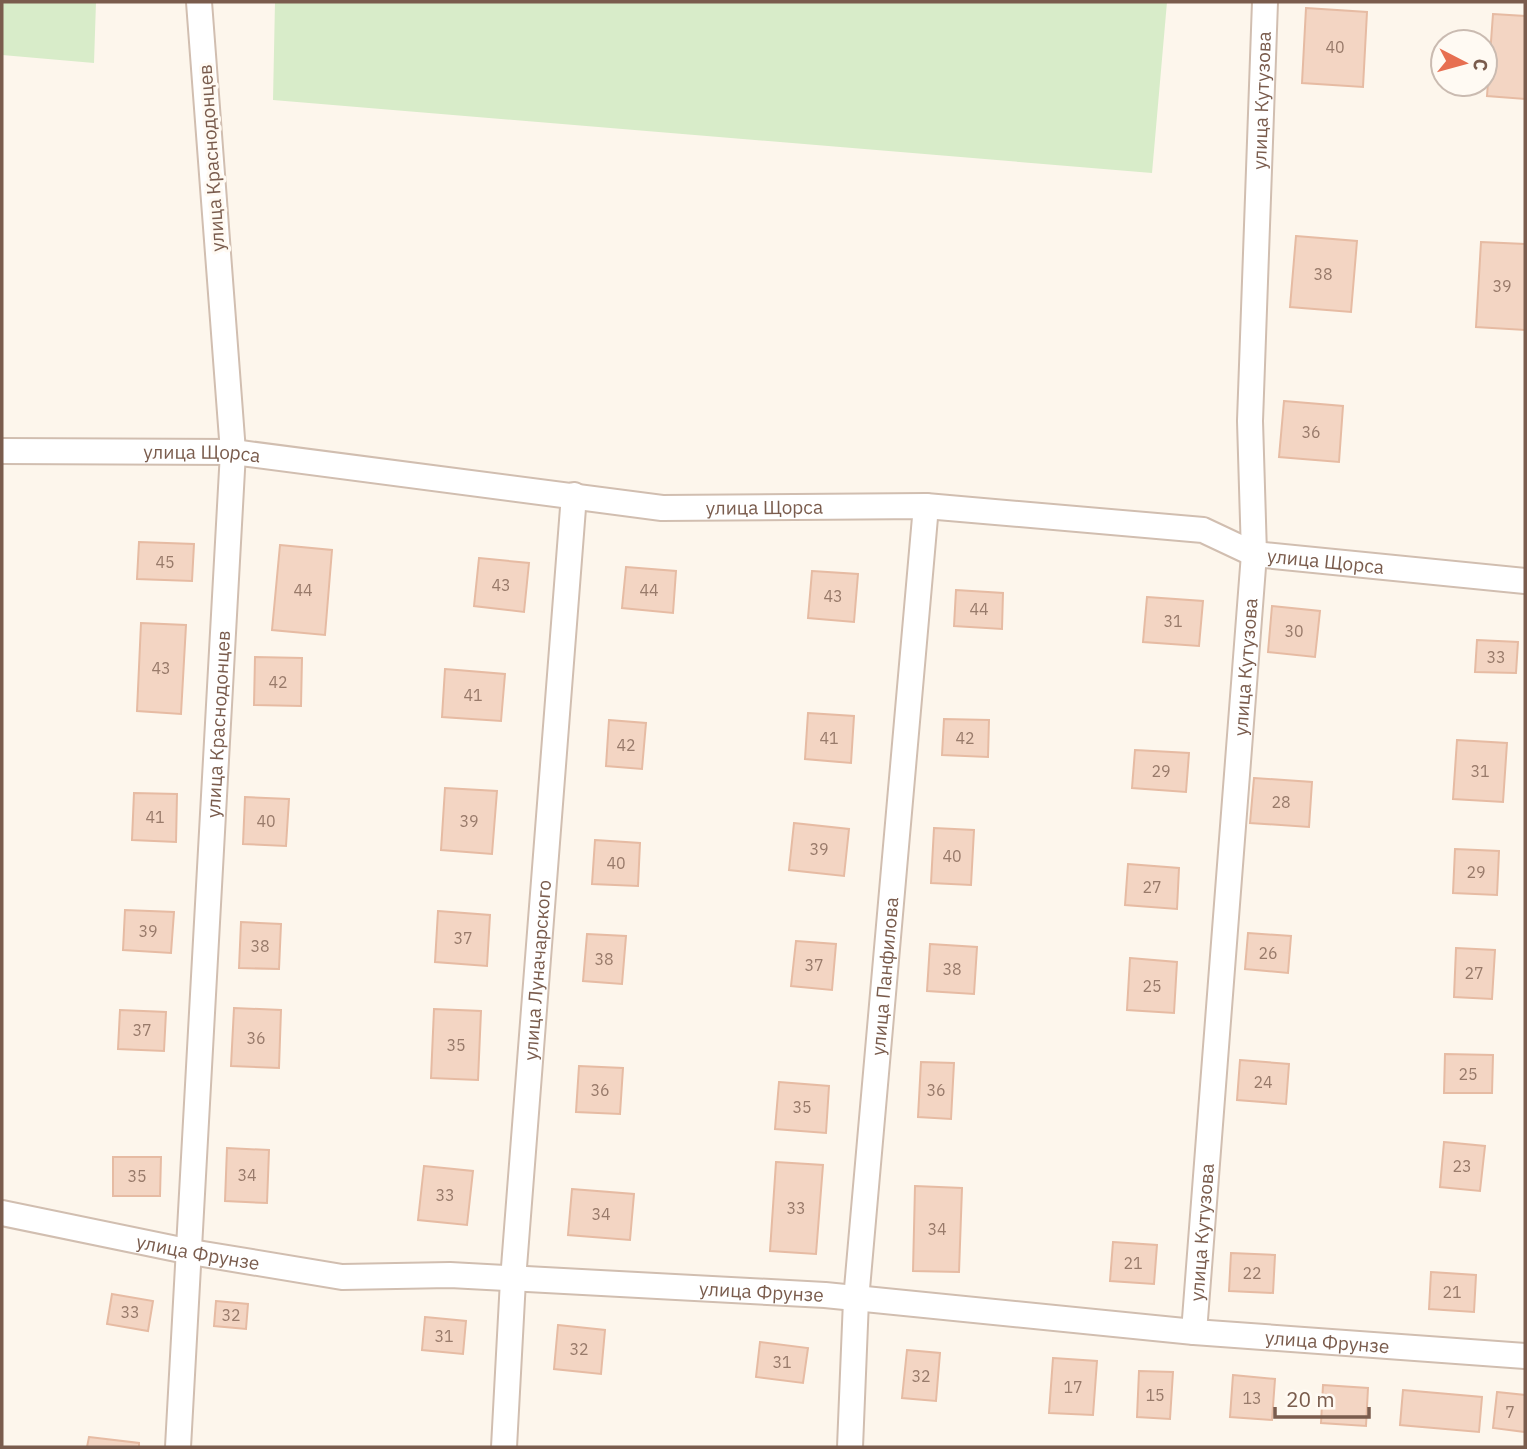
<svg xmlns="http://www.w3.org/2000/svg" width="1527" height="1449" viewBox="0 0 1527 1449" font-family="'IBM Plex Sans',sans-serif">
  <rect width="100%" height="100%" fill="#fdf6ec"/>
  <path fill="#d8ecc9" d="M2 2H96L94 63 2 55Z
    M275 2H1167L1152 173 273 100Z"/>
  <path fill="#f3d5c3" stroke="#e6bba3" stroke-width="2" d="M1306 8 1367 12 1363 87 1302 83Z
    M1493 14 1525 16V99L1487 96Z
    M1296 236 1357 241 1351 312 1290 307Z
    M1481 242 1525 244V330L1476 327Z
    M1284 401 1343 406 1339 462 1279 457Z
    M139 542 194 544 192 581 137 579Z
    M280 545 332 550 325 635 272 630Z
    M479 558 529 563 524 612 474 606Z
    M626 567 676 571 673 613 622 608Z
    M812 571 858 574 854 622 808 618Z
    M956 590 1003 593 1002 629 954 626Z
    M1147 597 1203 601 1199 646 1143 642Z
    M1272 606 1320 611 1315 657 1268 652Z
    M141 623 186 625 181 714 137 711Z
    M1477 640 1518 642 1516 673 1475 672Z
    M255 657 302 658 301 706 254 705Z
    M445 669 505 674 501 721 442 717Z
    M808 713 854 716 851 763 805 759Z
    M944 719 989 720 988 757 942 755Z
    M609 720 646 723 642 769 606 766Z
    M1457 740 1507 743 1503 802 1453 799Z
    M1135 750 1189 753 1186 792 1132 788Z
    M1254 778 1312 782 1309 827 1250 823Z
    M445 788 497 791 492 854 441 850Z
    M134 793 177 794 176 842 132 840Z
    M245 797 289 799 286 846 243 844Z
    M794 823 849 829 844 876 789 870Z
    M934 828 974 830 971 885 931 883Z
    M595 840 640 843 638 886 592 884Z
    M1455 849 1499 851 1497 895 1453 893Z
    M1128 864 1179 868 1177 909 1125 905Z
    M125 910 174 912 171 953 123 950Z
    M438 911 490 915 487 966 435 962Z
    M241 922 281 924 279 969 239 968Z
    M1248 933 1291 936 1288 973 1245 969Z
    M587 934 626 936 622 984 583 981Z
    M796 941 836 944 832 990 791 986Z
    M930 944 977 947 974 994 927 991Z
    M1456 948 1495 950 1492 999 1454 997Z
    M1130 958 1177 962 1174 1013 1127 1010Z
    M234 1008 281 1010 279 1068 231 1066Z
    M434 1009 481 1011 478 1080 431 1078Z
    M120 1010 166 1012 164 1051 118 1049Z
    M1445 1054 1493 1055 1492 1093H1444Z
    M1240 1060 1289 1064 1286 1104 1237 1100Z
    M921 1062 954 1063 951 1119 918 1117Z
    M579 1066 623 1068 620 1114 576 1112Z
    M779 1082 829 1086 826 1133 775 1129Z
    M1444 1142 1485 1146 1480 1191 1440 1187Z
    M227 1148 269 1150 267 1203 225 1201Z
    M113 1157H161L160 1196H113Z
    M776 1162 823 1165 816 1254 770 1251Z
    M424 1166 473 1171 467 1225 418 1220Z
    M915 1186 962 1188 959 1272 913 1271Z
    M572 1189 634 1194 630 1240 568 1235Z
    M1113 1242 1157 1245 1154 1284 1110 1281Z
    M1231 1253 1275 1255 1273 1293 1229 1291Z
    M1431 1272 1476 1275 1474 1312 1429 1309Z
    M112 1294 153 1301 148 1331 107 1324Z
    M216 1301 248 1304 246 1329 214 1326Z
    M425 1317 466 1321 463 1354 422 1350Z
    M558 1325 605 1330 601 1374 554 1369Z
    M760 1342 808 1348 803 1383 756 1377Z
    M907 1350 940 1353 936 1401 902 1398Z
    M1053 1358 1097 1361 1093 1415 1049 1413Z
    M1139 1371 1173 1372 1170 1419 1137 1417Z
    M1233 1375 1275 1379 1272 1420 1230 1417Z
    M1323 1385 1368 1388 1366 1426 1321 1423Z
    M1403 1390 1482 1397 1479 1432 1400 1425Z
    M1497 1392 1525 1395V1432L1493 1428Z
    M89 1437 139 1443V1447H87Z"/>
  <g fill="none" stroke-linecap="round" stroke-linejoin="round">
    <defs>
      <g id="minor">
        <path id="s1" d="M2 451 233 452 662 508 926 506 1203 530 1254 554 1525 581"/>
        <path id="s2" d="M2 1213 191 1252 342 1277 450 1275 825 1295 1194 1332 1525 1356"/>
        <path id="s3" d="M1194 1332 1254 554 1250 421 1265 2"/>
        <path id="s4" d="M178 1447 233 452 199 2"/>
        <path id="s5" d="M504 1447 513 1280 574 495"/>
        <path id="s6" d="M850 1447 856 1300 926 506"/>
      </g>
    </defs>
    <use href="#minor" stroke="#d1beb0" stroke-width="28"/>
    <use href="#minor" stroke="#fff" stroke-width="24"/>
  </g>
  <g text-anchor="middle" stroke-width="6" stroke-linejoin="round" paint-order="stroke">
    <g font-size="16" fill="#987a6a">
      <text x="1335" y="53">40</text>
      <text x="1323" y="280">38</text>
      <text x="1502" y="292">39</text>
      <text x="1311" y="438">36</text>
      <text x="165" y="568">45</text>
      <text x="501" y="591">43</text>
      <text x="303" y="596">44</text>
      <text x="649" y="596">44</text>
      <text x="833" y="602">43</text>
      <text x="979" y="615">44</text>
      <text x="1173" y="627">31</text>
      <text x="1294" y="637">30</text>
      <text x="1496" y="663">33</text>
      <text x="161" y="674">43</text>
      <text x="278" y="688">42</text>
      <text x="473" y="701">41</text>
      <text x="829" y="744">41</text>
      <text x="965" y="744">42</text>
      <text x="626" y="751">42</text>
      <text x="1161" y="777">29</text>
      <text x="1480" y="777">31</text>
      <text x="1281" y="808">28</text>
      <text x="155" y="823">41</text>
      <text x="266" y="827">40</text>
      <text x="469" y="827">39</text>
      <text x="819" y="855">39</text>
      <text x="952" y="862">40</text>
      <text x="616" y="869">40</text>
      <text x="1476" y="878">29</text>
      <text x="1152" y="893">27</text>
      <text x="148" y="937">39</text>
      <text x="463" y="944">37</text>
      <text x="260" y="952">38</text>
      <text x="1268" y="959">26</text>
      <text x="604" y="965">38</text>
      <text x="814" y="971">37</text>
      <text x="952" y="975">38</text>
      <text x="1474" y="979">27</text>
      <text x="1152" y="992">25</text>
      <text x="142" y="1036">37</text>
      <text x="256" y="1044">36</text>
      <text x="456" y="1051">35</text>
      <text x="1468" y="1080">25</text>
      <text x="1263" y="1088">24</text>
      <text x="600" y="1096">36</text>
      <text x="936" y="1096">36</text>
      <text x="802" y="1113">35</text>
      <text x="1462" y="1172">23</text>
      <text x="247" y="1181">34</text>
      <text x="137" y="1182">35</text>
      <text x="445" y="1201">33</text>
      <text x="796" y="1214">33</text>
      <text x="601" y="1220">34</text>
      <text x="937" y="1235">34</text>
      <text x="1133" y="1269">21</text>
      <text x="1252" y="1279">22</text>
      <text x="1452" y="1298">21</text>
      <text x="130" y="1318">33</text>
      <text x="231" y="1321">32</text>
      <text x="444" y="1342">31</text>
      <text x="579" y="1355">32</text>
      <text x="782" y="1368">31</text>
      <text x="921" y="1382">32</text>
      <text x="1073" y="1393">17</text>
      <text x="1155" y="1401">15</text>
      <text x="1252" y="1404">13</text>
      <text x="1510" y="1418">7</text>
    </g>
    <g font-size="19" fill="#7a5c4d" stroke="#fffaf3">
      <text dy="7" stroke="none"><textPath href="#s3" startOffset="1234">улица Кутузова</textPath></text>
      <text transform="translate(211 158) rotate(-94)" y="7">улица Краснодонцев</text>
      <text dy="7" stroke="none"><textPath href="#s1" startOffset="200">улица Щорса</textPath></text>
      <text dy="7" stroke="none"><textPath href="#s1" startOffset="766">улица Щорса</textPath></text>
      <text dy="7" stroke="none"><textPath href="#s1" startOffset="1334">улица Щорса</textPath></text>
      <text dy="7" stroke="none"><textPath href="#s3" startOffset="667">улица Кутузова</textPath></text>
      <text dy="7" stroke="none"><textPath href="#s4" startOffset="724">улица Краснодонцев</textPath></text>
      <text dy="7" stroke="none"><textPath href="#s5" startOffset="478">улица Луначарского</textPath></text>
      <text dy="7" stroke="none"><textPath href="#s6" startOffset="472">улица Панфилова</textPath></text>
      <text dy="7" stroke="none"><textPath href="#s3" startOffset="100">улица Кутузова</textPath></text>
      <text dy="7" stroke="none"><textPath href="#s2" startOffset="200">улица Фрунзе</textPath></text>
      <text dy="7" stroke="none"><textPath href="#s2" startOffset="766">улица Фрунзе</textPath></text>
      <text dy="7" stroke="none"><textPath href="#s2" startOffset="1334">улица Фрунзе</textPath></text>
    </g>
  </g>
  <rect width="1527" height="1449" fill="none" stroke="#7a5c4d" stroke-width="7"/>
  <g transform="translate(1464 63) rotate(96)"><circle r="33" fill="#fffaf3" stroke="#cabbb1" stroke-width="2"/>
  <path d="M0-5L12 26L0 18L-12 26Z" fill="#e76f51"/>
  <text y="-10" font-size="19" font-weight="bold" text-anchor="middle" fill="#7a5c4d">С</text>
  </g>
  <path d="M1275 1407v10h94v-10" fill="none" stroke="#7a5c4d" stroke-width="3.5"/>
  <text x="1286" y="1407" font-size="21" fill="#7a5c4d" stroke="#fffaf3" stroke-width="5" paint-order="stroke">20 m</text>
</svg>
